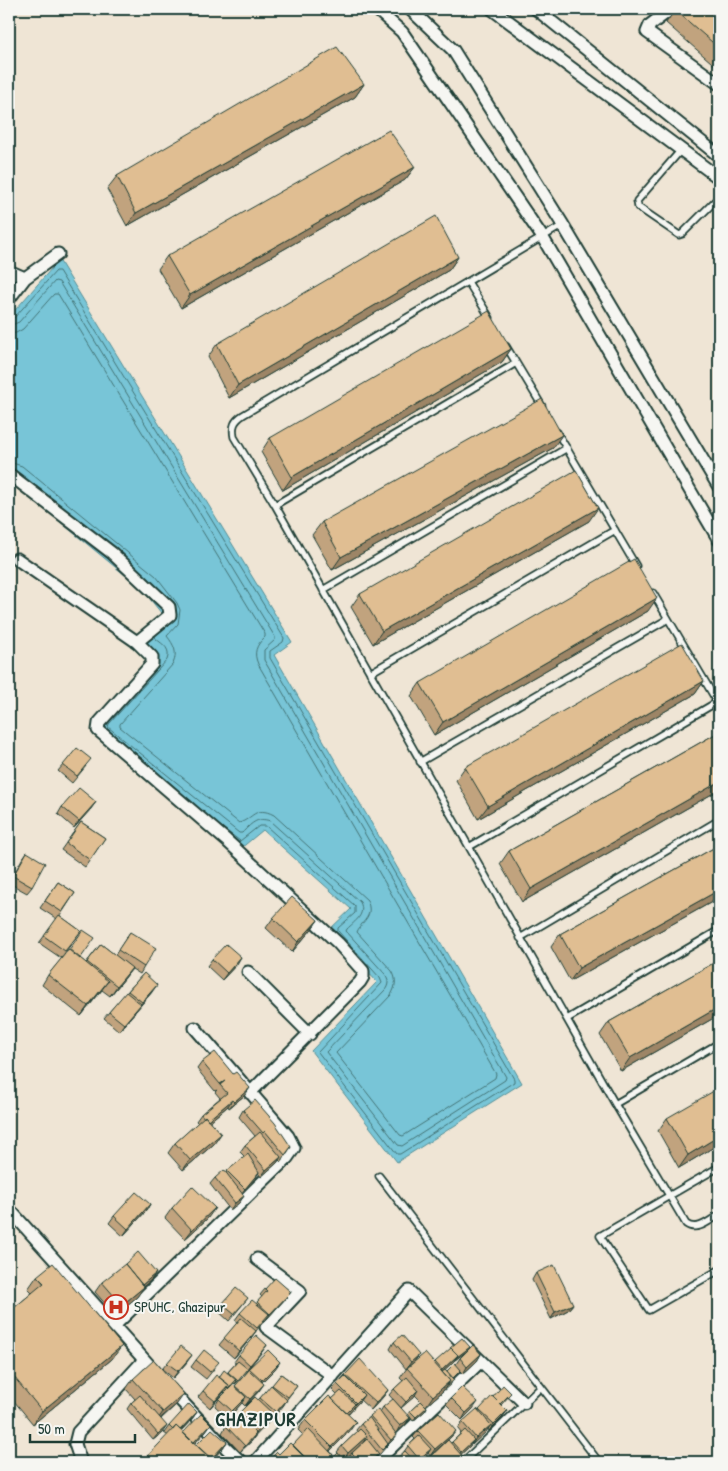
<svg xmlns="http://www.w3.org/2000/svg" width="728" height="1471" viewBox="0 0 728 1471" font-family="'Patrick Hand',sans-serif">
  <rect width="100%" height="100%" fill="#efe5d5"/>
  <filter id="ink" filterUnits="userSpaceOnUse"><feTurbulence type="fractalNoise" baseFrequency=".02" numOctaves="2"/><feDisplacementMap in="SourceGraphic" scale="10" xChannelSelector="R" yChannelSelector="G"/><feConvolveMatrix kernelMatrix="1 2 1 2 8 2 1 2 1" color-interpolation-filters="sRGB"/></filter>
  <g filter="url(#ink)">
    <path fill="#78c5d7" stroke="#548f96" d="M59 260 292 642 274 655 522 1083 397 1162 311 1051 377 982 329 930 351 909 263 830 240 849 91 728 158 654 135 639 162 614 142 589 9 480V317Z"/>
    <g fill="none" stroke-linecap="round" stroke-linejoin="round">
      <path stroke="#437375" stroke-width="1" d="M9 320 14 318 56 271H59L284 638 283 642 270 651V658L514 1079V1082L400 1154H397L318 1052 382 983 380 978 338 931V928L355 913V906L266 826H259L240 841 220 826
        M9 326 19 322 55 281 59 282 275 637V640L264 650V660L506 1077 505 1080 402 1146 398 1145 326 1052 385 990C389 985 389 979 385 974L346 931 347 929C355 921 366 915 360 902L270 821C257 816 250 825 242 833H239L108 727 109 724 167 660C171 649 164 645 156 639L155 636
        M9 334 16 333 23 329 54 294H58L265 634V637C256 645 253 653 258 664L496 1074 495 1078 403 1136 400 1135 336 1053 391 995C396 987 397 979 392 971L357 932C363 919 374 917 367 900L274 815C255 805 253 819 239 823L120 727V724L173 664C178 652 174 645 167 636L178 624 180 610 177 603 156 576 22 466 9 462"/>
      <defs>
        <path id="service" d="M681 150 637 201 638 207 679 235 682 234 719 197
          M563 225 243 415C234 421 232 426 234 437L275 505 615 1104 686 1224C697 1232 709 1221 719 1215
          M468 282 490 318
          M506 346 542 406
          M557 432 636 566
          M275 505 516 363
          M323 590 567 448
          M653 593 719 705
          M370 673 615 530
          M420 762 668 619
          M469 847 717 702
          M520 938 719 820
          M567 1019 719 930
          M615 1104 719 1043
          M719 1167 600 1236 649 1310 719 1270
          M379 1176 599 1462
          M463 1462 541 1387"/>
        <path id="minor" d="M376 9 402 32 543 238 719 540
          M410 9 453 50 563 225 719 487
          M492 9 719 178
          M536 9 719 156
          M671 9 650 25 647 32 719 84
          M9 271 25 278
          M9 299 25 278 58 254
          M9 474 112 553 169 607 170 615 137 642
          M17 559 137 642 152 657V664L99 723 98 730 226 840 338 943 363 971V977L360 982 250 1093
          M248 972 310 1034
          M9 1209 158 1375
          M257 1259 300 1291 266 1327 333 1376
          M114 1326 287 1158 294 1148 288 1136 195 1028
          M170 1389 218 1440 241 1462
          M81 1462 75 1444 78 1432 144 1360
          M255 1462 409 1291 524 1403
          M376 1462 481 1361"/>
      </defs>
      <use href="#service" stroke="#1f3d34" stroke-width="9"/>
      <use href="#minor" stroke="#1f3d34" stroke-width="15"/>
      <use href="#service" stroke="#f6f6f2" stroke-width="5.5"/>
      <use href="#minor" stroke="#f6f6f2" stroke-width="11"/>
    </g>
    <path fill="#c1a37e" stroke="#1f3d34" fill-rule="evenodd" d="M719 9V69L666 23 675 10Z
      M364 84 355 97 127 226 107 189 117 176Z
      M415 167 405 180 181 308 158 269 167 256Z
      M458 257 449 270 229 398 208 357 217 344Z
      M511 349 502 362 283 490 261 452 270 438Z
      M553 448 332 570 312 535 322 522Z
      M589 521 373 644 351 607 360 594Z
      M648 611 434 735 411 696 420 683Z
      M704 681 695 694 478 819 456 780 465 767Z
      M719 732V790L522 902 500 864 509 851Z
      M63 765 86 766 72 783 58 771Z
      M96 802 74 828 58 814 62 807Z
      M81 822 105 838 85 867 61 850Z
      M719 845V898L570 981 551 947 560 934Z
      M27 852 32 887 27 893 9 883 22 859Z
      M58 882 75 893 60 916 81 931 61 958 39 943 57 919 40 908Z
      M273 918 318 920 311 930 292 952 266 928Z
      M130 932 144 967 140 974 132 969 110 996 102 990 81 1016 42 985 48 975 69 950 86 963 101 944 115 955Z
      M212 959 237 964 222 980 207 966Z
      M719 960V1015L621 1071 600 1035 609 1022Z
      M144 973 152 992 119 1031 104 1018 109 1012 127 992Z
      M202 1062 245 1095 229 1108 228 1106 210 1121 214 1144 183 1170 168 1153 175 1143 198 1123 196 1121 201 1114 220 1098 215 1092 217 1090 215 1091 197 1069Z
      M243 1110 291 1147 281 1162 279 1160 277 1163 261 1177 258 1173 242 1193 244 1196 239 1203 230 1210 210 1184 215 1178 226 1173 245 1157 240 1152 245 1145 255 1136 239 1117Z
      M667 1118 719 1144 679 1168 658 1131Z
      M150 1204 146 1211 123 1236 109 1223 114 1216Z
      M172 1208 208 1218 185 1239 165 1218Z
      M156 1273 151 1280 144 1286 137 1297 115 1315 95 1292 102 1282Z
      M536 1273 573 1304 568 1310 551 1319 532 1280Z
      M37 1276 112 1359 33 1424 9 1395V1312L32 1293 28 1289Z
      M265 1289 291 1292 286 1298 265 1321V1320L256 1331 251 1338 234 1358 219 1345 238 1322 235 1320 240 1313 256 1304 262 1297 260 1295Z
      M248 1298 229 1321 218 1311 222 1304Z
      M394 1342 419 1355 414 1362 406 1369 390 1349Z
      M267 1345 235 1384 234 1383 225 1393 224 1392 210 1408 198 1397 203 1391 219 1377 227 1373 236 1363 234 1362 239 1355Z
      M470 1347 467 1351 481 1354 477 1361 463 1374 460 1371 453 1379 451 1384 426 1406 427 1407 425 1411 413 1421 408 1414 410 1411 421 1401 415 1395 401 1408 389 1395 394 1389 403 1381 400 1378 407 1368 434 1363 435 1362ZM467 1351 460 1358 456 1364 446 1372H442L455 1360Z
      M196 1360 214 1369 206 1379 191 1367Z
      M187 1362 173 1378 162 1369 167 1363Z
      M249 1368 275 1369 262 1382 259 1391 245 1406 242 1403 228 1418 215 1406 219 1399 234 1387 245 1375Z
      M281 1374 297 1386 287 1399 283 1406 269 1422 256 1434 252 1441 240 1452 222 1433 226 1426 237 1416 240 1412 258 1400 272 1386Z
      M345 1375 388 1390 383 1397 371 1410 360 1400 348 1414 349 1432 330 1451 333 1455 328 1462H267L292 1446 303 1435 298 1430 305 1420 337 1395 332 1390 337 1384Z
      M133 1379 177 1404 161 1419 162 1433 153 1440 127 1409 131 1403 135 1399 126 1389Z
      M509 1396 501 1405 507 1411 502 1418 489 1431 488 1429 461 1454 463 1457 460 1462H425L448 1440 430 1456 428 1453 419 1462H393L403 1453 408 1446 415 1439 413 1437 418 1431H456L448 1440 451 1443 461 1433 458 1429 462 1422 479 1410Z
      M451 1398 473 1409 462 1420 446 1404Z
      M383 1407 410 1418 405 1425 396 1433 397 1435 392 1441 386 1447 374 1461 373 1462H329L338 1453 337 1452 342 1446 357 1432 356 1430 361 1424 370 1416 380 1412ZM364 1441H365L352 1453 347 1459 346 1458Z
      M197 1412 192 1419 181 1431 183 1433 206 1431 194 1443 196 1445 227 1442 222 1449 212 1460 167 1435 164 1433 169 1426Z"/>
    <path fill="#9d8566" stroke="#1f3d34" d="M364 84 355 97 127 226 136 213Z
      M415 167 405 180 181 308 190 295Z
      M458 257 449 270 229 398 238 385Z
      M511 349 502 362 283 490 292 477Z
      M562 435 553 448 332 570 341 557Z
      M598 508 589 521 373 644 382 631Z
      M657 598 648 611 434 735 443 722Z
      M704 681 695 694 478 819 488 806Z
      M719 782V790L522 902 531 889Z
      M96 802 91 809 74 828 79 821Z
      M719 890V898L570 981 579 968Z
      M318 920 311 930 292 952 298 942Z
      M241 957 237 964 222 980 227 973Z
      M132 968 125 978 110 996 117 986Z
      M108 981 101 991 81 1016 88 1006Z
      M157 985 152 992 119 1031 124 1024Z
      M719 1007V1015L621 1071 630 1058Z
      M250 1088 245 1095 229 1108 234 1102Z
      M232 1100 228 1106 202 1128 207 1121Z
      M221 1134 214 1144 183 1170 190 1160Z
      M719 1136V1144L679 1168 688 1155Z
      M281 1157 277 1163 261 1177 266 1170Z
      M259 1172 255 1179 240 1196 245 1189Z
      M244 1196 239 1203 230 1210 235 1203Z
      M150 1204 146 1211 123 1236 128 1229Z
      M215 1208 208 1218 185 1239 192 1230Z
      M156 1273 151 1280 136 1293 141 1286Z
      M144 1287 137 1297 115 1315 122 1305Z
      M291 1292 286 1298 265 1321 270 1314Z
      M573 1304 568 1310 551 1319 555 1312Z
      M256 1331 251 1338 234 1358 239 1351Z
      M267 1345 262 1352 235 1384 250 1365Z
      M122 1346 112 1359 33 1424 42 1411Z
      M470 1347 467 1351 455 1360 457 1357Z
      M481 1354 477 1361 463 1374 467 1367Z
      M192 1355 187 1362 173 1378 178 1371Z
      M419 1355 414 1362 406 1369 411 1362Z
      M458 1355 453 1362 438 1376 442 1370Z
      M280 1362 275 1369 257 1387 262 1380Z
      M450 1381 443 1391 426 1406 433 1396Z
      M264 1384 259 1391 245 1406 250 1399Z
      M229 1385 224 1392 210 1408 215 1401Z
      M388 1390 383 1397 371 1410 376 1403Z
      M418 1390 414 1397 401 1408 406 1402Z
      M184 1394 177 1404 156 1422 163 1412Z
      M364 1395 359 1402 340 1422 344 1415Z
      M246 1397 241 1404 228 1418 232 1411Z
      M287 1400 283 1406 272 1419 276 1412Z
      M478 1402 473 1409 462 1420 466 1413Z
      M427 1407 425 1411 413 1421 416 1417Z
      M507 1411 502 1418 489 1431 494 1424Z
      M197 1412 192 1419 172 1440 177 1434Z
      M274 1415 269 1422 240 1452 245 1446 254 1437 258 1431Z
      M410 1418 405 1425 396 1433 400 1426Z
      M356 1422 349 1432 325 1456 332 1447Z
      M211 1424 206 1431 185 1454 189 1447Z
      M491 1425 486 1432 472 1445 476 1438Z
      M167 1426 162 1433 153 1440 158 1434Z
      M456 1431 451 1437 430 1456 435 1449Z
      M397 1435 392 1441 386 1447 391 1440Z
      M367 1436 363 1443 344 1460 348 1453Z
      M474 1440 469 1447 456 1459 461 1452Z
      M227 1442 222 1449 210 1462H208Z
      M431 1449 426 1456 419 1462H417L419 1459Z
      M379 1454 374 1461 373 1462H369Z"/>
    <path fill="#e0be92" stroke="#1f3d34" d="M677 9H719V48L675 10Z
      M337 47 364 84 136 213 117 176Z
      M389 130 415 167 190 295 167 256Z
      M436 216 458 257 238 385 217 344Z
      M489 311 511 349 292 477 270 438Z
      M542 399 562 435 341 557 322 522Z
      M576 470 598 508 382 631 360 594Z
      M634 559 657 598 443 722 420 683Z
      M682 643 704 681 488 806 465 767Z
      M719 732V782L531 889 509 851Z
      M77 748 91 759 77 776 63 765Z
      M79 788 96 802 79 821 62 807Z
      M81 822 105 838 90 860 66 843Z
      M719 845V890L579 968 560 934Z
      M27 852 45 863 32 887 13 876Z
      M58 882 75 893 62 912 45 901Z
      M292 897 318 920 298 942 273 918Z
      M59 915 81 931 65 951 44 936Z
      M83 930 95 938 80 959 69 950Z
      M130 932 156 948 144 967 118 950Z
      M101 944 132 968 117 986 87 962Z
      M226 944 241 957 227 973 212 959Z
      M69 949 108 981 88 1006 48 975Z
      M719 960V1007L630 1058 609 1022Z
      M144 973 157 985 142 1002 128 991Z
      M126 992 141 1004 124 1024 109 1012Z
      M215 1052 233 1074 236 1072 250 1088 234 1102 232 1100 208 1120 205 1116 204 1118 201 1114 227 1093 220 1085 225 1081 220 1084 202 1062Z
      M719 1088V1136L688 1155 667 1118Z
      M255 1100 275 1123 291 1147 285 1155 265 1131 263 1133 243 1110Z
      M205 1116 221 1134 190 1160 175 1143Z
      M260 1132 281 1157 266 1170 245 1145Z
      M248 1154 259 1172 245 1189 227 1171Z
      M224 1170 244 1196 235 1203 215 1178Z
      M192 1186 215 1208 192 1230 172 1208Z
      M136 1192 150 1204 128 1229 114 1216Z
      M138 1252 156 1273 142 1285 125 1264Z
      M53 1263 122 1346 42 1411 9 1371V1312L44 1283 37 1276Z
      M125 1264 144 1287 122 1305 102 1282Z
      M554 1265 573 1304 555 1312 536 1273Z
      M275 1278 291 1292 270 1314 257 1302 267 1291 265 1289Z
      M236 1288 248 1298 234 1314 222 1304Z
      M252 1300 269 1314 257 1328 240 1313Z
      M241 1318 256 1331 239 1351 224 1338Z
      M256 1335 267 1345 250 1365 239 1355Z
      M402 1335 419 1355 411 1362 394 1342Z
      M462 1338 470 1347 457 1357 458 1355 451 1348H450Z
      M473 1345 481 1354 467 1367 460 1358Z
      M181 1346 192 1355 178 1371 167 1363Z
      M451 1348 458 1355 442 1370 435 1362Z
      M204 1350 219 1362 210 1372 196 1360Z
      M268 1350 280 1362 262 1380 249 1368Z
      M425 1353 450 1381 433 1396 407 1368Z
      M360 1359 388 1390 376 1403 345 1375Z
      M154 1360 184 1394 163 1412 133 1379Z
      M238 1361 248 1369 238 1381 228 1372Z
      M455 1363 461 1370 453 1378 447 1371Z
      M224 1370 236 1380 228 1389 227 1388 229 1385 219 1377Z
      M249 1370 264 1384 250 1399 235 1386Z
      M445 1370 454 1380 447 1386 450 1381 442 1372Z
      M281 1374 297 1386 288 1397 272 1385Z
      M216 1375 229 1385 215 1401 203 1391Z
      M345 1376 364 1395 356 1403 337 1384Z
      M407 1377 418 1390 406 1402 394 1389Z
      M233 1385 246 1397 232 1411 219 1399Z
      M271 1385 287 1400 276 1412 260 1398Z
      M503 1385 511 1393 500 1404 493 1397Z
      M462 1387 478 1402 466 1413 451 1398Z
      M341 1391 355 1404 346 1413 332 1399Z
      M140 1395 167 1426 158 1434 131 1403Z
      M329 1396 356 1422 332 1447 305 1420Z
      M492 1396 507 1411 494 1424 479 1410Z
      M255 1397 274 1415 258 1431 240 1412Z
      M393 1399 410 1418 400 1426 383 1407Z
      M421 1401 427 1407 416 1417 410 1411Z
      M189 1404 197 1412 180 1430 176 1426 173 1430 169 1426Z
      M378 1409 397 1435 391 1440 370 1416Z
      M477 1409 491 1425 476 1438 462 1422Z
      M439 1412 456 1431 435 1449 418 1431Z
      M201 1414 211 1424 193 1443 183 1433Z
      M238 1416 256 1434 245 1446 226 1426Z
      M369 1417 388 1444 382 1450 361 1424Z
      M176 1426 215 1462H142Z
      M212 1429 227 1442 211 1459 196 1445Z
      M308 1429 333 1455 326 1462H310L293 1445Z
      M360 1429 367 1436 348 1453 342 1446Z
      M465 1430 474 1440 461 1452 452 1442Z
      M419 1436 431 1449 419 1459 408 1446Z
      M367 1439 379 1454 369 1462H361L352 1453Z
      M448 1440 463 1457 457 1462H427L426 1461Z
      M290 1443 304 1457 299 1462H267L277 1452 279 1454Z
      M405 1451 415 1462H393Z
      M338 1453 344 1462H329Z
      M344 1455 350 1462H344L341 1458Z
      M243 1456 250 1462H236Z"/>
  </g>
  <defs>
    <symbol id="hospital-ring" viewBox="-11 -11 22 22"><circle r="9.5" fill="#f6f6f2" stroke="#c8321e" stroke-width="1.5"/><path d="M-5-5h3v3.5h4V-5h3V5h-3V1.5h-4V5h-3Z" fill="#c8321e"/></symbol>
  </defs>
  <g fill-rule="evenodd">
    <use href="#hospital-ring" x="102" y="1293" width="28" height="28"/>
  </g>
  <g text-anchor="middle" stroke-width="4" stroke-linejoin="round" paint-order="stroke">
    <g font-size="15" fill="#1f3d34" stroke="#f6f6f2" text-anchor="start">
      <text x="134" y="1312">SPUHC, Ghazipur</text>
    </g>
    <g font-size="20" font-weight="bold" letter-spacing="1" fill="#1f3d34" stroke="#f6f6f2">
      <text x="256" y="1426">GHAZIPUR</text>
    </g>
  </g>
  <rect width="728" height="1471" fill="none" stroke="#f6f6f2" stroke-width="30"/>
  <rect x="15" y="15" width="698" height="1441" fill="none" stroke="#1f3d34" stroke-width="2" filter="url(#ink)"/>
  <path d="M30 1434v8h105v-8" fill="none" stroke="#1f3d34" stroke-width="2.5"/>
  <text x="38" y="1434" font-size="15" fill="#1f3d34" stroke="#f6f6f2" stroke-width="4" paint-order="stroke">50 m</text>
</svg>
